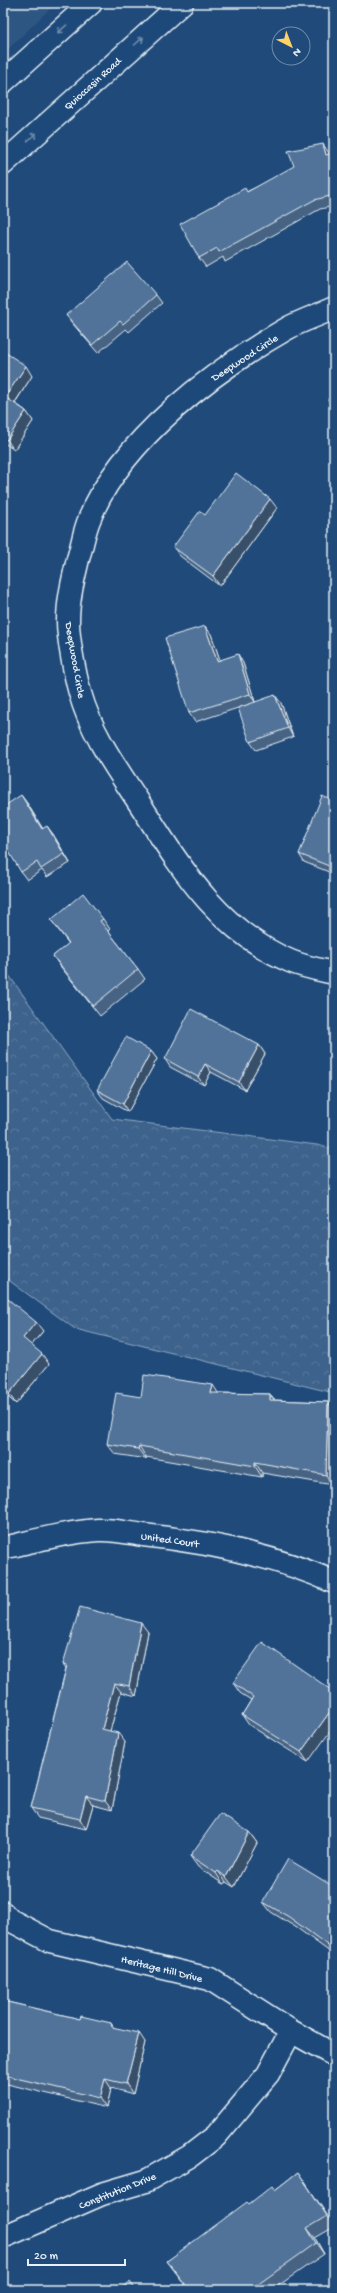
<svg xmlns="http://www.w3.org/2000/svg" width="337" height="2293" viewBox="0 0 337 2293" font-family="'Gochi Hand',sans-serif">
  <defs>
    <pattern id="forest-crowns" width="20" height="18" patternUnits="userSpaceOnUse"><rect width="20" height="18" fill="#3c628c"/><path d="M2 6a3 3 0 1 1 6 0M12 15a3 3 0 1 1 6 0" fill="none" stroke="#58799d"/></pattern>
  </defs>
  <rect width="100%" height="100%" fill="#1f4a7a"/>
  <filter id="ink" filterUnits="userSpaceOnUse"><feTurbulence type="fractalNoise" baseFrequency=".025" numOctaves="2"/><feDisplacementMap in="SourceGraphic" scale="8" xChannelSelector="R" yChannelSelector="G"/><feConvolveMatrix kernelMatrix="1 2 1 2 8 2 1 2 1" color-interpolation-filters="sRGB"/></filter>
  <g filter="url(#ink)">
    <path fill="#2e5683" d="M3 3H56L3 54Z"/>
    <path fill="url(#forest-crowns)" stroke="#92aac2" d="M3 967 112 1119 317 1145 334 1149V1393L75 1329 3 1276Z"/>
    <g fill="none" stroke-linecap="round" stroke-linejoin="round">
      <defs>
        <path id="minor" d="M334 308C319 315 303 320 288 328 216 369 120 440 89 520 84 532 82 546 78 559 73 580 68 600 68 621 68 639 75 675 80 693 92 737 123 777 147 815 185 875 223 933 290 961 304 967 320 970 334 973
          M3 1548C34 1541 66 1532 98 1530 113 1529 129 1533 143 1535 210 1542 273 1555 334 1582
          M3 1913 10 1920 50 1941 210 1979 291 2031 334 2055
          M3 2237 102 2194 146 2181 190 2156 216 2136 268 2074 291 2031"/>
        <path id="major" d="M3 82 91 3
          M3 164 182 3"/>
      </defs>
      <use href="#minor" stroke="#e8f1f8" stroke-width="25"/>
      <use href="#major" stroke="#e8f1f8" stroke-width="25"/>
      <use href="#minor" stroke="#1f4a7a" stroke-width="22"/>
      <use href="#major" stroke="#1f4a7a" stroke-width="22"/>
    </g>
    <path fill="#466384" stroke="#e8f1f8" d="M329 153 330 154 334 153V206L320 209 225 262 223 257 206 267 199 258 248 191Z
      M156 295 162 303 129 332 126 329 98 353 72 323 66 315Z
      M3 351 32 376 15 403 26 411 33 421 14 450 3 442Z
      M277 508 220 586 180 556 173 547 205 515Z
      M211 634 220 660 243 663 255 702 281 703 293 737 256 750 250 742 247 705 195 722 189 713Z
      M334 801V874L304 862 299 854Z
      M27 803 42 829 53 834 70 863 47 877 42 870 27 880 21 872Z
      M103 919 110 929 108 931 138 969 145 979 100 1016 60 966 53 956 69 944 51 920Z
      M259 1045 265 1054 245 1090 211 1072 204 1085 170 1067 165 1059Z
      M151 1051 157 1059 128 1112 103 1098 97 1090Z
      M3 1295 43 1331 31 1346 49 1364 16 1404 3 1393Z
      M218 1393 270 1394 274 1400 328 1402 334 1410V1461L333 1485 262 1473V1477L146 1457V1459L115 1454 107 1444 141 1397Z
      M148 1632 136 1696 121 1692 110 1731 125 1742 112 1810 93 1805 86 1829 38 1818 31 1808 66 1668 63 1664Z
      M233 1683 334 1692 308 1762 249 1725 242 1715 251 1700 240 1693Z
      M249 1832 257 1843 234 1887 226 1882 223 1884 198 1867 190 1856Z
      M334 1887V1955L297 1928 271 1912 263 1902Z
      M3 2001 80 2019 111 2023 114 2028 145 2042 133 2094 111 2088 107 2108 3 2083Z
      M298 2172 334 2225V2227L315 2238 324 2254 272 2290H189L167 2261 249 2204 275 2190Z"/>
    <path fill="#39506b" stroke="#e8f1f8" d="M323 144 329 153 332 164 326 155Z
      M26 366 32 376 12 407 5 397Z
      M26 411 33 421 14 450 7 440Z
      M270 499 277 508 220 586 213 576Z
      M205 626 211 634 223 669 217 661Z
      M238 654 243 663 255 702 250 694Z
      M275 695 281 703 293 737 288 728Z
      M21 795 27 803 48 837 42 829Z
      M47 826 53 834 70 863 64 854Z
      M259 1045 265 1054 245 1090 239 1082Z
      M151 1051 157 1059 128 1112 123 1104Z
      M205 1064 211 1072 204 1085 198 1077Z
      M36 1322 43 1331 29 1348 23 1338Z
      M42 1354 49 1364 16 1404 9 1394Z
      M213 1385 220 1396 211 1393Z
      M270 1394 277 1405 270 1400Z
      M328 1402 334 1410V1461L333 1485 326 1475Z
      M139 1446 146 1457V1459L138 1449Z
      M255 1462 262 1473V1477L255 1466Z
      M141 1623 148 1632 136 1696 129 1686Z
      M114 1683 121 1692 108 1738 102 1729Z
      M334 1706V1726L308 1762 301 1752Z
      M118 1733 125 1742 112 1810 105 1801Z
      M86 1796 93 1805 86 1829 80 1819Z
      M249 1832 257 1843 234 1887 226 1877Z
      M218 1871 226 1882 223 1884 216 1873Z
      M139 2033 145 2042 133 2094 126 2084Z
      M105 2079 111 2088 107 2108 100 2098Z
      M307 2228 315 2238 324 2254 316 2243Z"/>
    <path fill="#517399" stroke="#e8f1f8" d="M323 144 326 155 334 153V195L314 200 219 252 217 248 199 258 180 224 245 188 247 192 294 166 288 151Z
      M127 262 156 295 123 324 120 321 92 345 66 315Z
      M3 351 26 366 5 397 26 411 7 440 3 437Z
      M334 396V414L328 399Z
      M236 473 270 499 213 576 173 547 200 511 205 515Z
      M205 626 217 661 238 654 250 694 189 713 165 638Z
      M275 695 288 728 250 742 238 708Z
      M21 795 42 829 47 826 64 854 41 869 37 862 21 872 3 842V807Z
      M322 796 334 801V868L299 854Z
      M83 893 103 919 100 921 138 969 93 1006 53 956 69 943 51 920Z
      M191 1009 259 1045 239 1082 205 1064 198 1077 165 1059Z
      M126 1037 151 1051 123 1104 97 1090Z
      M3 1295 36 1322 23 1338 42 1354 9 1394 3 1389Z
      M144 1375 213 1385 211 1393 270 1394V1400L328 1402 326 1475 255 1462V1466L139 1446 138 1449 107 1444 116 1393 141 1397Z
      M80 1607 141 1623 129 1686 114 1683 102 1729 118 1733 105 1801 86 1796 80 1819 31 1808 67 1665 63 1664Z
      M262 1642 334 1692V1706L301 1752 242 1715 253 1697 233 1683Z
      M220 1814 249 1832 226 1877 218 1871 216 1873 190 1856Z
      M288 1859 334 1887V1950L289 1917 263 1902Z
      M3 2001 80 2019 81 2016 111 2023 112 2027 139 2033 126 2084 105 2079 100 2098 3 2075Z
      M298 2172 327 2216 307 2228 316 2243 250 2290H190L167 2261 247 2202 249 2204 272 2186 275 2190Z
      M130 2282 136 2290H118Z"/>
    <defs><path id="oneway-shaft" d="M-6 0H5M1.5-3L5.5 0L1.5 3" fill="none" stroke-width="1.6" stroke-linecap="round" stroke-linejoin="round"/></defs>
    <g stroke="#6f8dac">
      <use href="#oneway-shaft" transform="translate(62 29) rotate(139)"/>
      <use href="#oneway-shaft" transform="translate(139 41) rotate(-42)"/>
      <use href="#oneway-shaft" transform="translate(32 137) rotate(-42)"/>
    </g>
  </g>
  <g text-anchor="middle" stroke-width="3.5" stroke-linejoin="round" paint-order="stroke">
    <g font-size="11" fill="#e8f1f8" stroke="#1f4a7a">
      <text transform="translate(92 83) rotate(-42)" y="4">Quioccasin Road</text>
      <text transform="translate(244 357) rotate(-33)" y="4">Deepwood Circle</text>
      <text transform="translate(76 660) rotate(80)" y="4">Deepwood Circle</text>
      <text transform="translate(170 1539) rotate(8)" y="4">United Court</text>
      <text transform="translate(162 1968) rotate(14)" y="4">Heritage Hill Drive</text>
      <text transform="translate(117 2190) rotate(-22)" y="4">Constitution Drive</text>
    </g>
  </g>
  <rect width="337" height="2293" fill="none" stroke="#1f4a7a" stroke-width="16"/>
  <rect x="8" y="8" width="321" height="2277" fill="none" stroke="#e8f1f8" stroke-width="1.5" filter="url(#ink)"/>
  <g transform="translate(291 46) rotate(138)"><circle r="19" fill="#1f4a7a" stroke="#6f8dac"/>
  <path d="M0-3L7 15L0 10L-7 15Z" fill="#ffd166"/>
  <text y="-6" font-size="11" font-weight="bold" text-anchor="middle" fill="#e8f1f8">N</text>
  </g>
  <path d="M28 2259v6h97v-6" fill="none" stroke="#e8f1f8" stroke-width="2"/>
  <text x="34" y="2259" font-size="12" fill="#e8f1f8" stroke="#1f4a7a" stroke-width="3" paint-order="stroke">20 m</text>
</svg>
